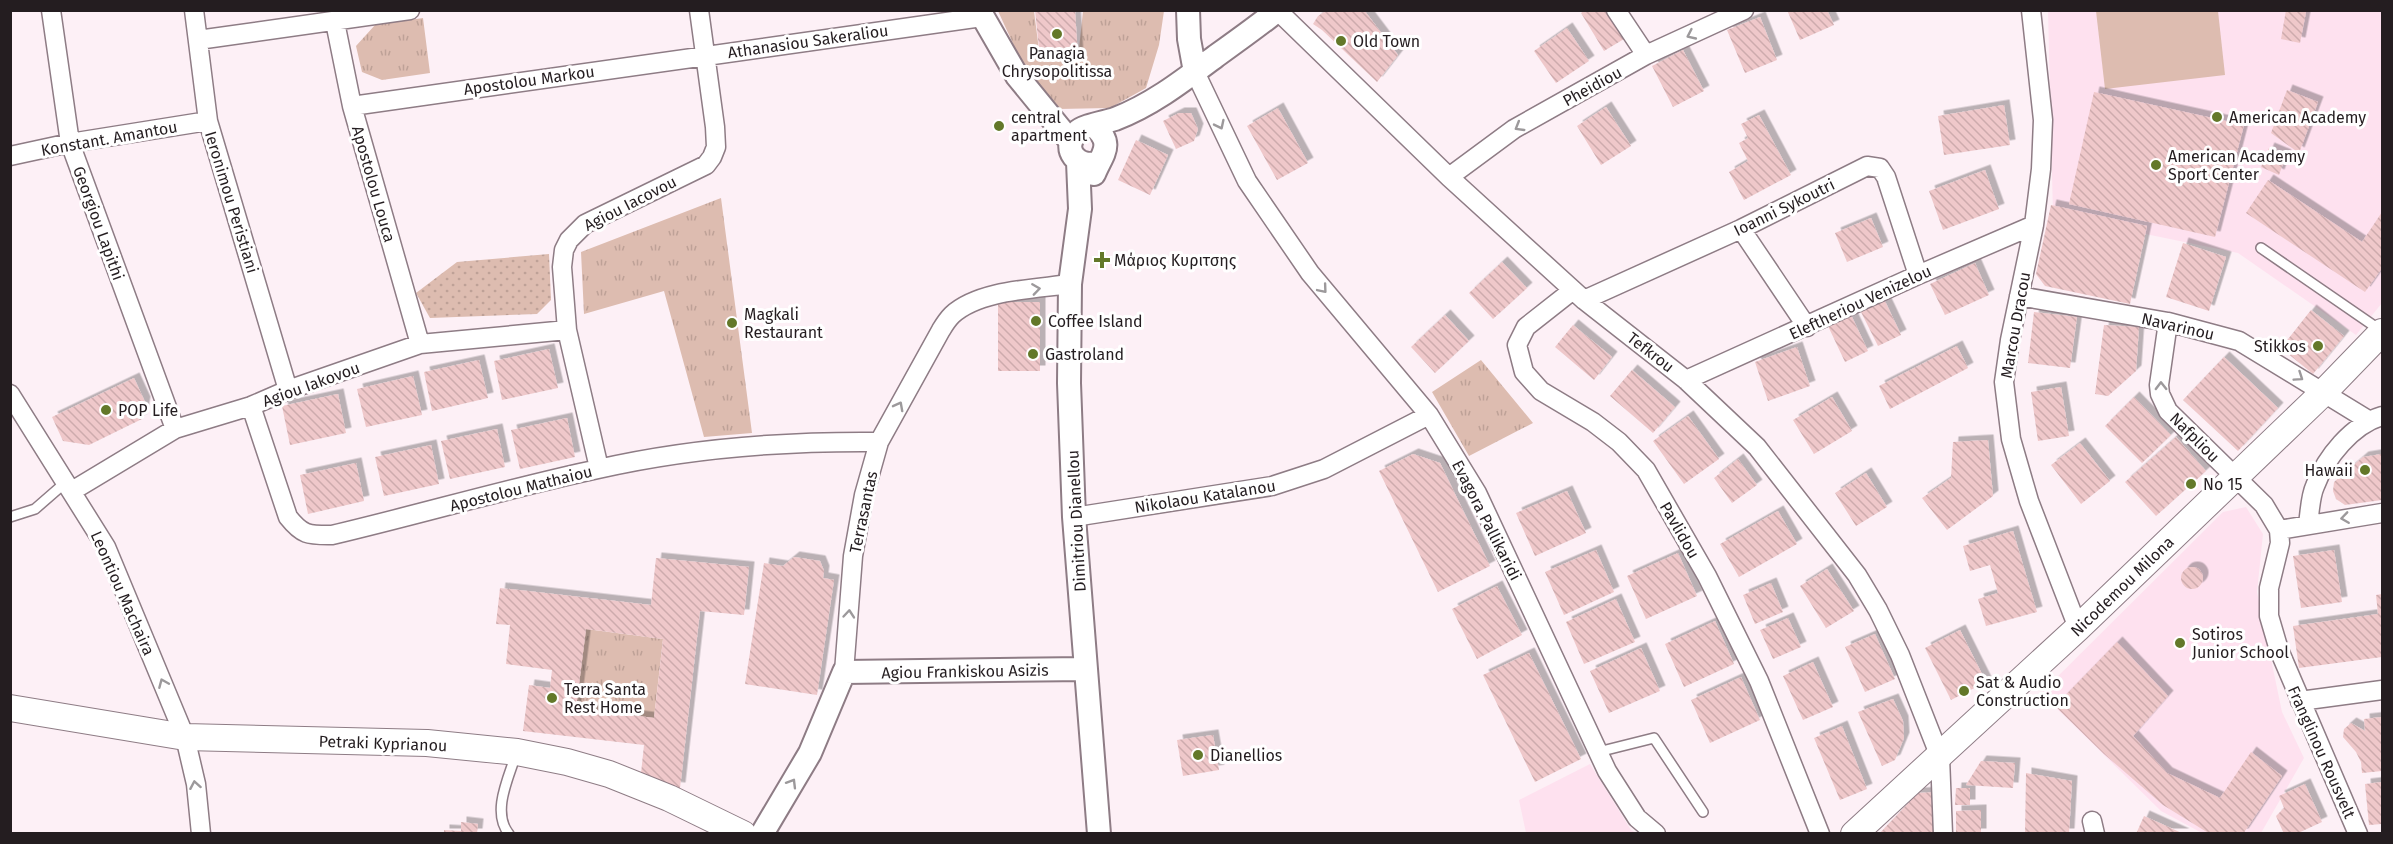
<svg xmlns="http://www.w3.org/2000/svg" width="2393" height="844" viewBox="0 0 2393 844" font-family="'Fira Sans',sans-serif">
  <defs>
    <pattern id="grass-dots" width="8" height="8" patternUnits="userSpaceOnUse" patternTransform="scale(1.5)"><rect width="8" height="8" fill="#ddbcb0"/><path d="M2 2h.1M6 6h.1" fill="none" stroke="#bea197" stroke-width="1.8" stroke-linecap="round"/></pattern>
    <pattern id="park-tufts" width="24" height="20" patternUnits="userSpaceOnUse" patternTransform="scale(1.5)"><rect width="24" height="20" fill="#ddbcb0"/><path d="M3 7l-1-3M5 7V3M7 7l1-3M15 17l-1-3M17 17v-4M19 17l1-3" fill="none" stroke="#bea197"/></pattern>
    <pattern id="building-back-hatch" width="6" height="6" patternUnits="userSpaceOnUse" patternTransform="scale(1.5)"><rect width="6" height="6" fill="#efc8ca"/><path d="M-1 5l2 2M0 0l6 6M5-1l2 2" fill="none" stroke="#cdabad"/></pattern>
    <filter id="shadow"><feDropShadow dx="5.5" dy="-5.5" stdDeviation="0" flood-color="#0004"/></filter>
  </defs>
  <rect width="100%" height="100%" fill="#fdf0f6"/>
  <path fill="#fee1ef" d="M2048 11H2382V303L2356 335 2238 253 2053 215Z
    M2246 507 2263 534 2257 592 2282 712 2304 758 2261 833H2202L2161 811 2041 693 2223 512Z
    M1590 764 1631 830 1636 833H1526L1519 800Z"/>
  <path fill="url(#grass-dots)" d="M549 254 551 300 537 314 430 318 416 293 457 262Z"/>
  <path fill="url(#park-tufts)" d="M998 11H1034L1040 58H1078L1083 11H1164L1159 45 1146 88 1110 108 1058 109 1021 61Z
    M423 18 430 73 382 80 362 72 356 46 375 25Z
    M721 198 752 433 704 437 664 291 584 314 581 252Z
    M1481 360 1533 423 1469 456 1432 392Z
    M586 629 663 639 654 718 576 708Z"/>
  <path fill="#ddbcb0" d="M2096 11H2218L2225 75 2105 89Z"/>
  <path fill="url(#building-back-hatch)" fill-rule="evenodd" filter="url(#shadow)" d="M1035 10H1075L1078 58H1040Z
    M1327 10H1364L1398 55 1377 82 1322 30 1313 24 1318 16Z
    M1585 10H1607L1624 39 1604 51 1581 13Z
    M1787 10H1827L1834 25 1800 40Z
    M2286 10 2306 12 2300 43 2281 39Z
    M1760 17 1777 60 1745 73 1727 30Z
    M1567 28 1589 61 1556 83 1534 51Z
    M1683 50 1704 91 1673 107 1652 66Z
    M2287 90 2318 102 2299 153 2271 133Z
    M2094 92 2244 125 2215 237 2069 204Z
    M2004 105 2010 145 1944 155 1938 116Z
    M1606 107 1631 146 1601 165 1577 126Z
    M1278 108 1308 163 1277 180 1247 126Z
    M1179 113H1191L1198 129 1194 141 1176 149 1163 121Z
    M1759 115 1791 175 1744 200 1729 172 1748 161 1739 143 1748 138 1741 124Z
    M1136 140 1168 155 1150 195 1118 180Z
    M2269 148 2286 155 2279 175 2261 167Z
    M1985 170 1999 209 1943 230 1929 191Z
    M2268 180 2362 242 2382 212V268L2365 292 2246 213Z
    M2051 205 2147 226 2130 304 2045 286 2036 274Z
    M1871 218 1883 247 1847 262 1835 233Z
    M2183 243 2226 257 2209 311 2166 297Z
    M1502 262 1527 288 1493 319 1469 293Z
    M1975 263 1989 295 1945 315 1930 284Z
    M1884 299 1901 335 1878 346 1860 310Z
    M998 302H1040V371H998Z
    M2311 310 2344 336 2313 374 2281 348Z
    M2034 312 2077 317 2070 368 2028 363Z
    M1445 315 1469 341 1435 373 1411 347Z
    M1851 315 1868 351 1845 362 1828 326Z
    M1573 325 1612 357 1594 380 1555 347Z
    M2104 325 2139 327 2136 371 2108 396 2095 394Z
    M1957 346 1968 368 1890 409 1879 386Z
    M1797 347 1810 386 1768 401 1755 362Z
    M549 349 558 388 502 400 494 361Z
    M2224 357 2278 408 2238 451 2183 400Z
    M479 360 488 398 432 411 424 372Z
    M1632 370 1675 407 1653 433 1610 396Z
    M413 376 422 415 366 427 357 389Z
    M134 378 145 402 142 419 89 445 63 441 52 417Z
    M2061 387 2069 436 2038 441 2031 392Z
    M338 394 346 433 290 445 282 406Z
    M1832 397 1852 431 1814 454 1793 420Z
    M2134 397 2171 435 2142 463 2105 426Z
    M1688 416 1719 459 1684 484 1653 441Z
    M567 418 575 457 520 469 511 430Z
    M497 429 505 467 450 479 441 441Z
    M2176 437 2206 471 2156 516 2125 482Z
    M1988 440 1993 496 1947 530 1922 498 1951 478 1953 442Z
    M2080 443 2110 481 2081 504 2051 465Z
    M431 445 439 484 384 496 375 457Z
    M1413 454 1440 463 1490 566 1438 592 1379 471Z
    M2382 454V500L2345 505 2336 499 2333 491 2334 482 2363 457Z
    M1738 459 1757 485 1732 503 1714 478Z
    M356 463 364 501 308 514 300 475Z
    M1866 473 1887 507 1856 526 1835 493Z
    M1567 491 1586 533 1535 556 1516 513Z
    M1778 511 1797 544 1739 577 1720 544Z
    M2013 531 2037 612 1986 626 1978 599 1998 593 1990 565 1970 571 1963 546Z
    M1596 550 1614 592 1564 615 1545 572Z
    M2334 550 2342 602 2301 608 2293 556Z
    M1678 553 1697 596 1646 619 1627 576Z
    M794 557 820 561 824 571 823 578 834 580 817 695 745 684 764 563 783 566Z
    M656 558 749 567 744 615 700 611 680 788 640 783 644 745 523 731 529 685 550 688 552 670 506 664 510 625 496 624 500 588 651 605ZM586 629 663 639 654 718 576 708Z
    M2181 578a11 11 0 1 1 22 0a11 11 0 1 1-22 0Z
    M1827 569 1854 611 1826 628 1800 586Z
    M1771 583 1783 612 1755 624 1743 595Z
    M1497 586 1522 635 1477 659 1452 609Z
    M2382 594V657L2299 668 2293 626 2378 614 2376 595Z
    M1616 599 1635 642 1584 664 1566 622Z
    M1788 618 1801 647 1773 659 1760 630Z
    M1715 621 1734 664 1684 687 1665 644Z
    M1960 630 1986 682 1951 700 1925 648Z
    M1875 634 1895 679 1865 692 1845 647Z
    M2117 642 2168 696 2133 736 2167 773 2220 798 2251 752 2282 776 2243 834H2210L2163 805 2104 754 2055 706Z
    M1641 648 1660 691 1609 713 1590 671Z
    M1529 653 1581 759 1535 782 1483 675Z
    M1813 662 1833 707 1803 720 1783 676Z
    M1741 677 1760 720 1710 743 1691 700Z
    M1893 699 1903 721 1904 738 1895 760 1882 766 1858 712Z
    M2382 717V771L2362 773 2361 762 2356 752 2343 737 2344 729 2351 723 2365 731 2364 719Z
    M1842 726 1867 789 1840 800 1814 738Z
    M1213 735 1219 770 1183 776 1177 740Z
    M1981 761 2015 763 2013 788 1966 785Z
    M2026 773 2072 781 2069 834H2025Z
    M2382 782V824L2369 825 2365 784Z
    M2305 784 2322 822 2296 834H2284L2276 816 2284 808 2279 796Z
    M1956 788H1970V805H1955Z
    M1937 792 1938 834H1879L1918 793Z
    M1981 810V834H1956V811Z
    M2144 816 2184 834H2136Z
    M461 822 478 824 477 834H444V830L461 831Z"/>
  <g fill="none" stroke-linecap="round" stroke-linejoin="round">
    <defs>
      <path id="service" d="M2261 248 2380 330
        M10 517 35 509 66 482
        M1598 752 1654 738 1703 812
        M509 834C491 812 509 777 516 754"/>
      <path id="minor" d="M51 10 70 143 175 429
        M194 10 208 121 288 390
        M1616 10 1646 55
        M2031 10 2043 120 2041 169 2034 225 2010 340 2004 382 2011 439 2029 501 2078 628
        M1278 11 1449 177 1584 300 1686 380 1757 447 1857 575 1878 610 1900 655 1940 757 1943 834
        M335 22 352 106 420 344
        M198 40 410 10
        M1195 72 1247 181 1310 273 1429 415 1477 493 1607 771 1637 818 1656 834
        M352 106 982 17
        M10 156 70 143 208 121
        M1449 177 1514 129 1646 55 1744 10
        M1741 229 1807 327
        M1573 290 1526 327 1517 345 1524 372 1541 391 1593 422 1619 442 1646 470 1707 576 1759 681 1820 834
        M2019 296 2168 322 2239 341 2368 420
        M1584 300 1741 229 1867 166 1880 168 1886 177 1918 275
        M2168 322 2159 385 2160 394 2168 411 2264 505 2279 530 2280 543 2269 588V616L2279 650 2358 834
        M1686 380 1918 275 2034 225
        M10 394 106 547 185 737 196 784 201 834
        M251 406 288 517C303 536 309 535 332 535 421 514 509 488 598 469 690 448 785 441 879 442
        M599 468 567 330 562 267 564 250 569 240 585 224 706 165 712 157 716 147 715 127 699 10
        M72 491 175 429 251 406 288 390 420 344 567 330
        M1074 517 1272 486 1324 469 1429 415
        M2308 524C2310 512 2310 497 2315 486 2326 457 2352 425 2382 416
        M2279 530 2382 513
        M844 672 853 556 864 495 879 442 941 330C944 325 948 319 952 315 979 290 1035 289 1070 284
        M2300 701 2382 690
        M2092 821 2095 834"/>
      <path id="tertiary" d="M979 10 1017 76 1071 142
        M1188 10 1189 39 1195 72
        M1094 126C1115 144 1102 154 1094 174
        M1078 162 1080 209 1070 284 1069 383 1074 517 1099 834
        M1099 162C1078 170 1060 149 1077 132 1082 126 1106 122 1115 119 1152 105 1184 80 1216 56 1237 41 1258 26 1278 10
        M762 834 810 753 844 672 1086 669"/>
      <path id="secondary" d="M10 708 185 737 427 743 517 752 567 762 609 774 669 798 743 834
        M1854 834 2078 628 2323 393 2382 332"/>
    </defs>
    <use href="#service" stroke="#8e7c85" stroke-width="12"/>
    <use href="#minor" stroke="#8e7c85" stroke-width="21"/>
    <use href="#tertiary" stroke="#8e7c85" stroke-width="26"/>
    <use href="#secondary" stroke="#8e7c85" stroke-width="28"/>
    <use href="#service" stroke="#fff" stroke-width="9"/>
    <use href="#minor" stroke="#fff" stroke-width="18"/>
    <use href="#tertiary" stroke="#fff" stroke-width="22"/>
    <use href="#secondary" stroke="#fff" stroke-width="26"/>
  </g>
  <defs><path id="oneway-chevron" d="M-2-3.5L2.5 0L-2 3.5" fill="none" stroke-width="1.6" stroke-linecap="round" stroke-linejoin="round" transform="scale(1.5)"/></defs>
  <g stroke="#9c999b">
    <use href="#oneway-chevron" transform="translate(1691 35) rotate(155)"/>
    <use href="#oneway-chevron" transform="translate(1220 125) rotate(64)"/>
    <use href="#oneway-chevron" transform="translate(1519 127) rotate(149)"/>
    <use href="#oneway-chevron" transform="translate(1036 289) rotate(-8)"/>
    <use href="#oneway-chevron" transform="translate(1323 289) rotate(50)"/>
    <use href="#oneway-chevron" transform="translate(2299 377) rotate(34)"/>
    <use href="#oneway-chevron" transform="translate(2161 386) rotate(-91)"/>
    <use href="#oneway-chevron" transform="translate(899 406) rotate(-62)"/>
    <use href="#oneway-chevron" transform="translate(2345 518) rotate(172)"/>
    <use href="#oneway-chevron" transform="translate(849 614) rotate(-85)"/>
    <use href="#oneway-chevron" transform="translate(163 683) rotate(-113)"/>
    <use href="#oneway-chevron" transform="translate(792 783) rotate(-59)"/>
    <use href="#oneway-chevron" transform="translate(195 785) rotate(-100)"/>
  </g>
  <g fill="#637829" stroke="#fff" stroke-width="2">
    <circle cx="1057" cy="34" r="6"/>
    <circle cx="1341" cy="41" r="6"/>
    <circle cx="2217" cy="117" r="6"/>
    <circle cx="999" cy="126" r="6"/>
    <circle cx="2156" cy="165" r="6"/>
    <path d="M1099 251h6v6h6v6h-6v6h-6v-6h-6v-6h6z"/>
    <circle cx="1036" cy="321" r="6"/>
    <circle cx="732" cy="323" r="6"/>
    <circle cx="2318" cy="346" r="6"/>
    <circle cx="1033" cy="354" r="6"/>
    <circle cx="106" cy="410" r="6"/>
    <circle cx="2365" cy="470" r="6"/>
    <circle cx="2191" cy="484" r="6"/>
    <circle cx="2180" cy="643" r="6"/>
    <circle cx="1964" cy="691" r="6"/>
    <circle cx="552" cy="698" r="6"/>
    <circle cx="1198" cy="755" r="6"/>
  </g>
  <g text-anchor="middle" stroke-width="6" stroke-linejoin="round" paint-order="stroke">
    <g font-size="16" fill="#241d20" stroke="#fff">
      <text transform="translate(808 41) rotate(-8)" y="6">Athanasiou Sakeraliou</text>
      <text transform="translate(529 80) rotate(-8)" y="6">Apostolou Markou</text>
      <text transform="translate(1592 86) rotate(-29)" y="6">Pheidiou</text>
      <text transform="translate(109 138) rotate(-10)" y="6">Konstant. Amantou</text>
      <text transform="translate(374 184) rotate(74)" y="6">Apostolou Louca</text>
      <text transform="translate(232 202) rotate(73)" y="6">Ieronimou Peristiani</text>
      <text transform="translate(630 203) rotate(-27)" y="6">Agiou Iacovou</text>
      <text transform="translate(1784 207) rotate(-26)" y="6">Ioanni Sykoutri</text>
      <text transform="translate(99 223) rotate(70)" y="6">Georgiou Lapithi</text>
      <text transform="translate(1860 302) rotate(-25)" y="6">Eleftheriou Venizelou</text>
      <text transform="translate(2015 325) rotate(-80)" y="6">Marcou Dracou</text>
      <text transform="translate(2178 326) rotate(13)" y="6">Navarinou</text>
      <text transform="translate(1651 352) rotate(38)" y="6">Tefkrou</text>
      <text transform="translate(311 384) rotate(-20)" y="6">Agiou Iakovou</text>
      <text transform="translate(2195 437) rotate(45)" y="6">Nafpliou</text>
      <text transform="translate(521 488) rotate(-14)" y="6">Apostolou Mathaiou</text>
      <text transform="translate(1205 496) rotate(-9)" y="6">Nikolaou Katalanou</text>
      <text transform="translate(863 512) rotate(-78)" y="6">Terrasantas</text>
      <text transform="translate(1487 520) rotate(63)" y="6">Evagora Pallikaridi</text>
      <text transform="translate(1076 521) rotate(-93)" y="6">Dimitriou Dianellou</text>
      <text transform="translate(1680 530) rotate(60)" y="6">Pavlidou</text>
      <text transform="translate(2122 586) rotate(-44)" y="6">Nicodemou Milona</text>
      <text transform="translate(123 593) rotate(66)" y="6">Leontiou Machaira</text>
      <text transform="translate(965 671) rotate(-1)" y="6">Agiou Frankiskou Asizis</text>
      <text transform="translate(383 743) rotate(2)" y="6">Petraki Kyprianou</text>
      <text transform="translate(2322 752) rotate(66)" y="6">Franglinou Rousvelt</text>
    </g>
    <g font-size="16" fill="#241d20" stroke="#fff" text-anchor="start">
      <text x="1353" y="47">Old Town</text>
      <text x="1057" y="59" text-anchor="middle">Panagia<tspan x="1057" dy="18">Chrysopolitissa</tspan></text>
      <text x="1011" y="123">central<tspan x="1011" dy="18">apartment</tspan></text>
      <text x="2229" y="123">American Academy</text>
      <text x="2168" y="162">American Academy<tspan x="2168" dy="18">Sport Center</tspan></text>
      <text x="1114" y="266">Μάριος Κυριτσης</text>
      <text x="744" y="320">Magkali<tspan x="744" dy="18">Restaurant</tspan></text>
      <text x="1048" y="327">Coffee Island</text>
      <text x="2306" y="352" text-anchor="end">Stikkos</text>
      <text x="1045" y="360">Gastroland</text>
      <text x="118" y="416">POP Life</text>
      <text x="2353" y="476" text-anchor="end">Hawaii</text>
      <text x="2203" y="490">No 15</text>
      <text x="2192" y="640">Sotiros<tspan x="2192" dy="18">Junior School</tspan></text>
      <text x="1976" y="688">Sat &amp; Audio<tspan x="1976" dy="18">Construction</tspan></text>
      <text x="564" y="695">Terra Santa<tspan x="564" dy="18">Rest Home</tspan></text>
      <text x="1210" y="761">Dianellios</text>
    </g>
  </g>
  <rect width="2393" height="844" fill="none" stroke="#241d20" stroke-width="24"/>
</svg>
